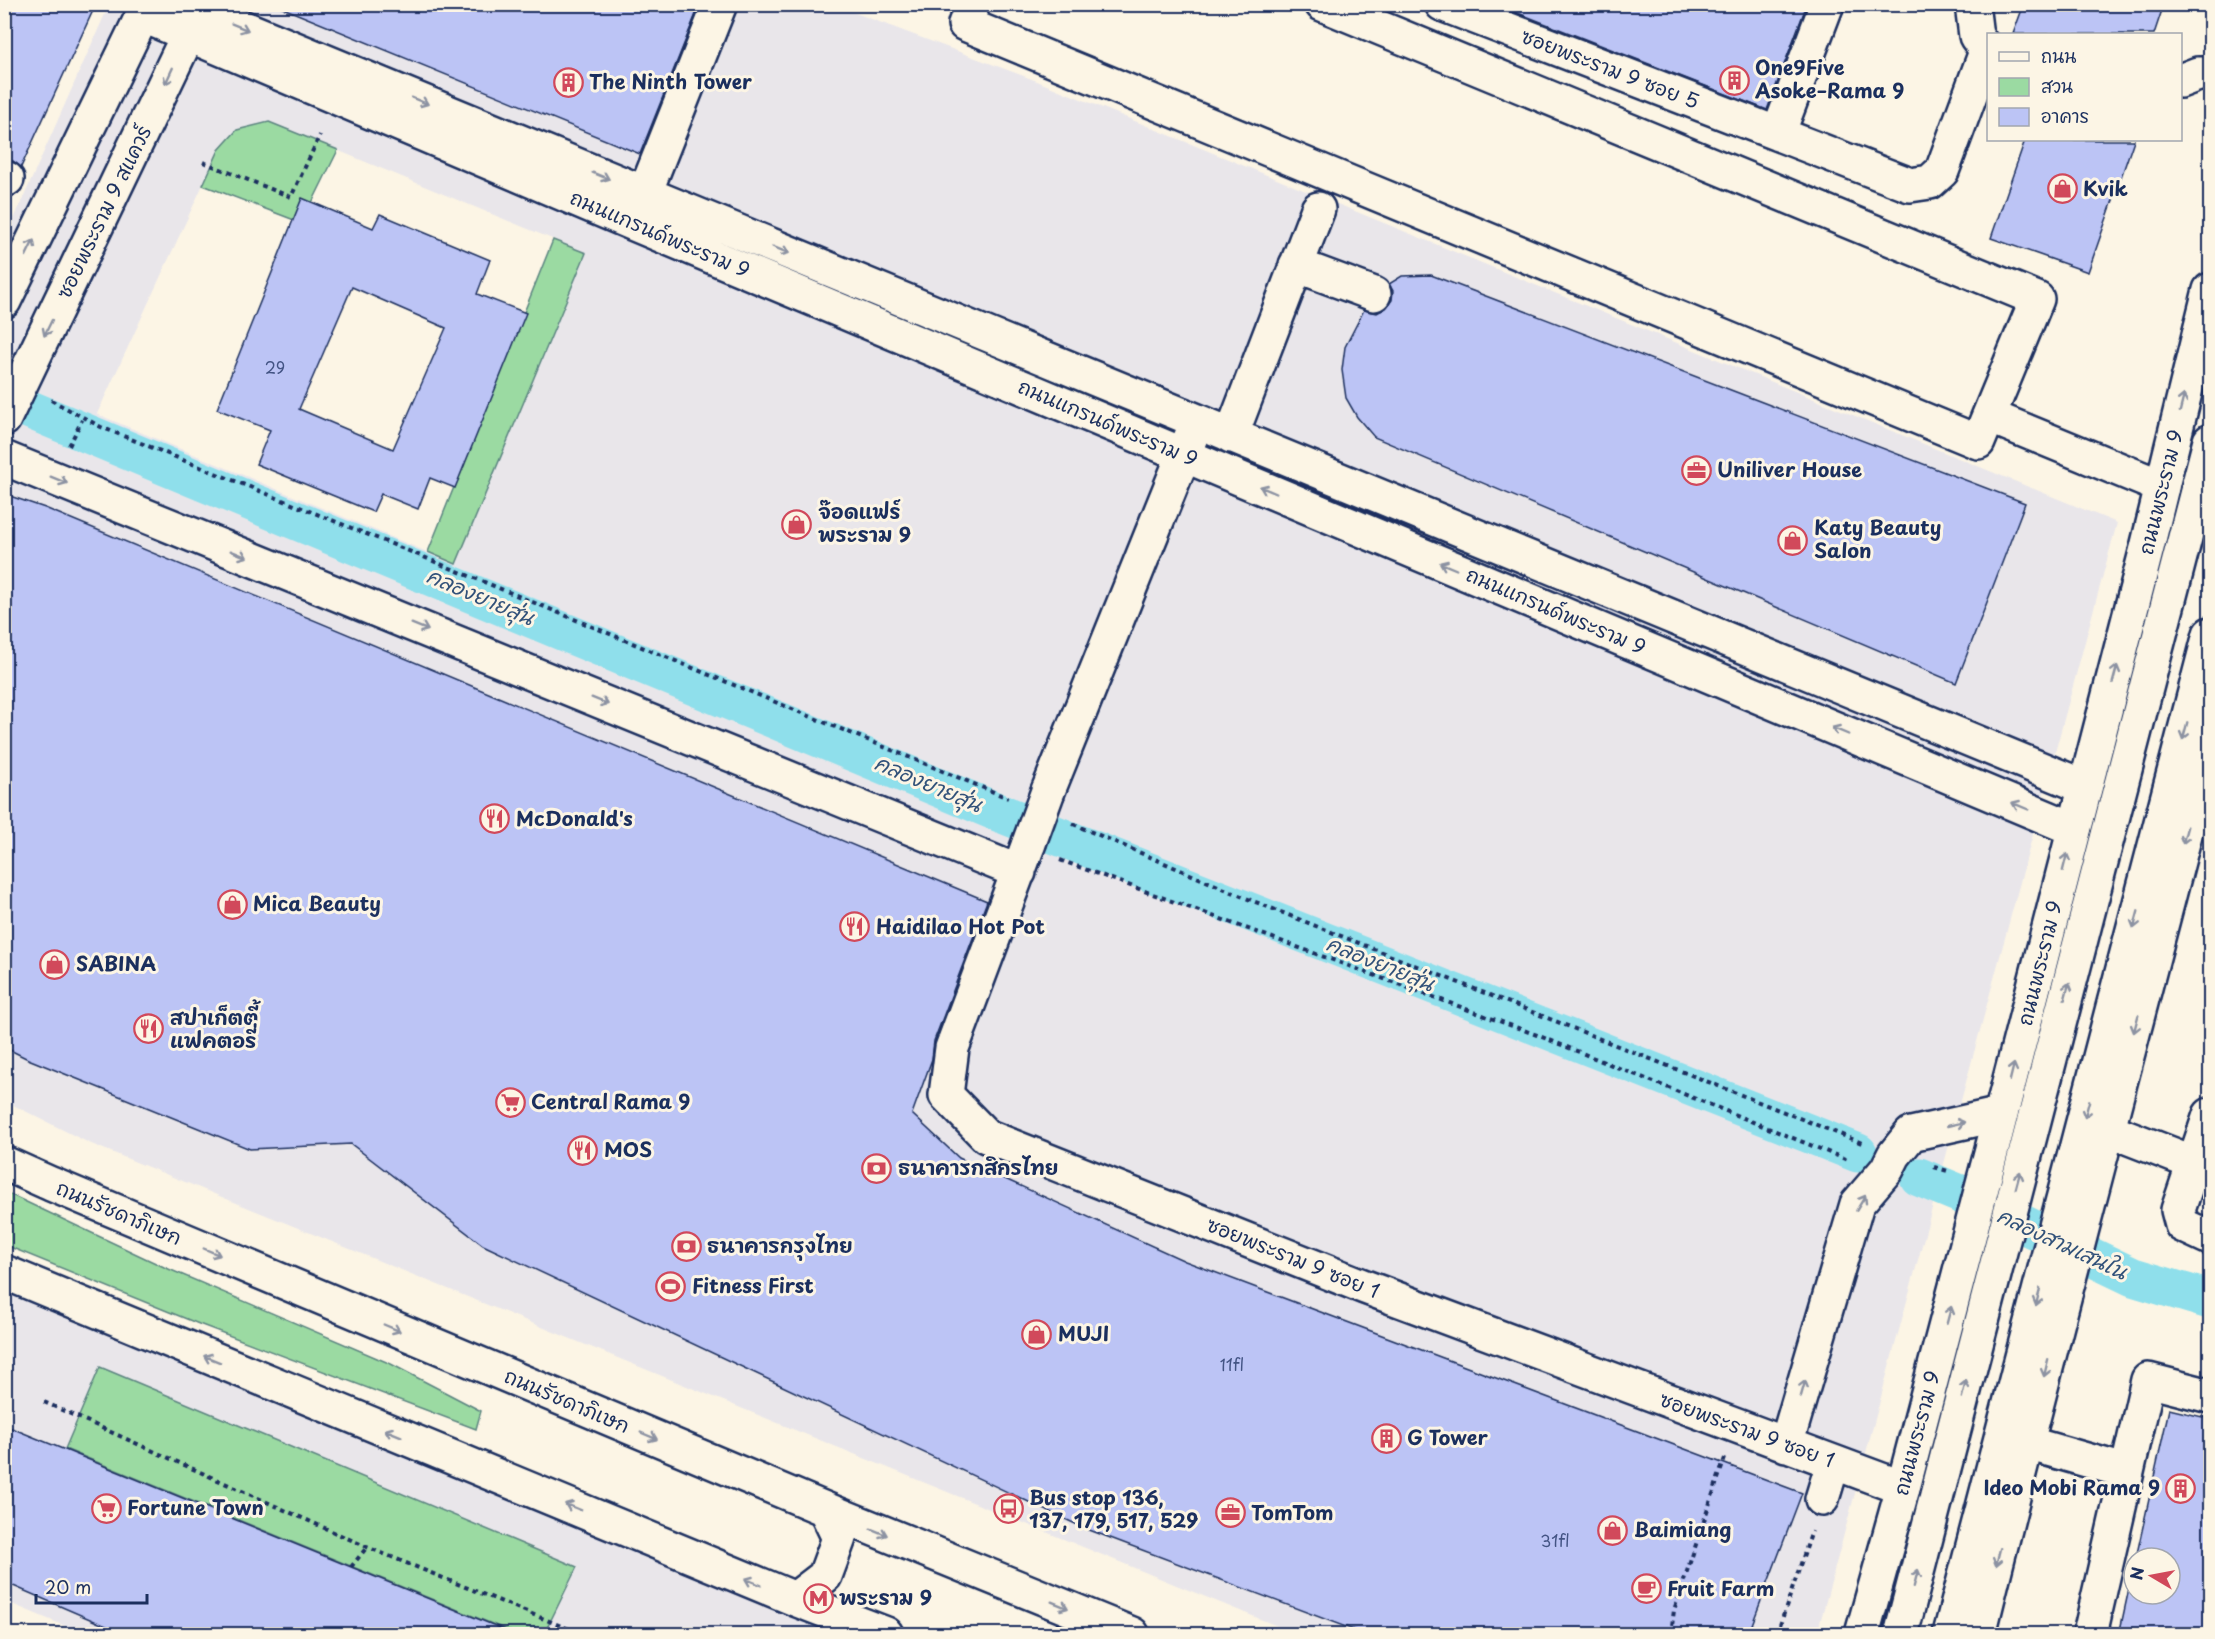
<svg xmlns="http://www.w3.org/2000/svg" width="2215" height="1639" viewBox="0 0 2215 1639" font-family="'Playpen Sans','Playpen Sans Thai',sans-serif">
  <rect width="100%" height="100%" fill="#fcf5e5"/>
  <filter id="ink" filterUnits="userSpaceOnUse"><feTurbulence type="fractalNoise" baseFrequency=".0167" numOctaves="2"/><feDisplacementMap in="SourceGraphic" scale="12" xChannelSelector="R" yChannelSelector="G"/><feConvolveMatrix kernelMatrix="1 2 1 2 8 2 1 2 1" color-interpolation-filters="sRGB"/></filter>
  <g filter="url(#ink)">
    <path fill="#e9e6ea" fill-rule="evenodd" d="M109 5H834L1037 81 2117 523 1817 1634H1297L89 1143 5 1101V239ZM269 122 586 253 456 564 97 414 219 150Z
      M4 1275 862 1634H84L5 1601Z"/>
    <path fill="#9bdaa2" stroke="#5b8480" stroke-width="1.5" d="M269 122 338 150 302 223 203 185 219 150 237 130Z
      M553 240 586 253 456 564 428 552Z
      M5 1192 164 1267 391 1364 481 1411 476 1429 199 1324 5 1245Z
      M100 1367 577 1567 544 1634H517L65 1449Z"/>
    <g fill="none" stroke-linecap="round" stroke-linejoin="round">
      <path stroke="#8fdfeb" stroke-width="39" d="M4 399 995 811 1858 1153
        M1919 1177 1958 1193 2133 1277 2210 1300"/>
    </g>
    <path fill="#bcc4f5" stroke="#1b2f5e" stroke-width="1.5" fill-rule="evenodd" d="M4 4H96L21 167 13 161 4 160Z
      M273 4H700L640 154Z
      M1495 4H1807L1767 110Z
      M2024 4H2164L2154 34H2013Z
      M2025 140H2134L2088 272 1991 238Z
      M302 198 373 228 380 214 490 260 477 294 526 313 455 488 430 478 418 509 381 494 373 512 256 464 270 430 217 409ZM352 287 446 328 393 449 299 409Z
      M1431 275 2025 503 1956 683 1374 437 1357 417 1346 398 1342 370 1345 347 1364 310 1377 313 1386 308 1392 300 1393 291 1389 284 1402 276Z
      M4 494 45 508 987 901 934 1041 932 1059 912 1114 959 1158 1185 1261 1802 1493 1748 1635H1367L1084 1528 483 1245 351 1144 250 1149 28 1059 4 1047Z
      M2169 1409 2211 1419V1635H2119L2134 1565V1594H2170V1558H2136Z
      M4 1425 515 1634V1635H127L4 1582Z"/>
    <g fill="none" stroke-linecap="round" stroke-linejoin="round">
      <defs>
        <path id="minor" d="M186 4 2085 787
          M973 4 965 24 1978 442 2037 299 1322 4
          M1442 4 1910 185 1930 182 1942 171 1987 49
          M1972 4 1976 36 1988 52
          M142 15 632 223 2074 829
          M2180 81 2198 74H2210
          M1778 134 1827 4
          M4 178 7 179
          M637 213 720 4
          M1296 265 1374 294
          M4 301 148 4
          M1989 416 2162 487
          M4 419 198 14
          M1231 436 1318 209
          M4 458 1019 872
          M1048 791 1192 434
          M1029 843 952 1048 946 1095 986 1136 1365 1287 1903 1488
          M2210 1115 2178 1210 2182 1225 2210 1238
          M2109 1130 2194 1163
          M2027 1443 2125 1471
          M1786 1445 1857 1204 1887 1169 1894 1155 1911 1134 2001 1114
          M1822 1499 1833 1463
          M2090 1634 2148 1380 2210 1396"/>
        <path id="major" d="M4 1163 51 1184 825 1509 1132 1634
          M4 1272 795 1599 886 1634
          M795 1599 825 1576 839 1538 825 1509
          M1862 1634 1903 1488 1992 1149 2147 548 2210 290
          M1901 1634 2210 441
          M1950 1634 2210 634
          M1979 1634C2052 1335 2133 1037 2210 738"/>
      </defs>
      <use href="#minor" stroke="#1b2f5e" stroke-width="38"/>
      <use href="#major" stroke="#1b2f5e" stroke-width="38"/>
      <path stroke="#1b2f5e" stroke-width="4" stroke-dasharray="4.5 4.5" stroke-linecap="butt" d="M203 162 291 197 320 135
        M51 400 101 427 421 556 1008 798
        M69 446 82 420
        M1073 824 1253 901 1862 1143
        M1060 860 1537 1035 1850 1161
        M1934 1167 1948 1171
        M44 1402 367 1547 581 1634
        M351 1567 367 1547
        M1671 1634 1674 1610 1725 1458
        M1777 1634 1812 1531"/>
      <use href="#minor" stroke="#fcf5e5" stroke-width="33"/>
      <use href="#major" stroke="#fcf5e5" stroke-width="33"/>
      <defs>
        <path id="minor-bridge" d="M1029 843 1048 791"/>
      </defs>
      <use href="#minor-bridge" stroke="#1b2f5e" stroke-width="38" stroke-linecap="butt"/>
      <use href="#minor-bridge" stroke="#fcf5e5" stroke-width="33"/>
    </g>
    <defs><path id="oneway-shaft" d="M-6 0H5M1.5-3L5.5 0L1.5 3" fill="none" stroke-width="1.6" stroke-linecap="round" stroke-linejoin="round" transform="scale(1.5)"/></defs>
    <g stroke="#8c92a2">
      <use href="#oneway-shaft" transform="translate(240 27) rotate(22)"/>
      <use href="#oneway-shaft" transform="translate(169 76) rotate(115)"/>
      <use href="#oneway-shaft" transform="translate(420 101) rotate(22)"/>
      <use href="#oneway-shaft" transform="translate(601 176) rotate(22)"/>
      <use href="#oneway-shaft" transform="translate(30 248) rotate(-64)"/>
      <use href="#oneway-shaft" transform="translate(781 250) rotate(22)"/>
      <use href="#oneway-shaft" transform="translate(48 328) rotate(116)"/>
      <use href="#oneway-shaft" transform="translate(2182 403) rotate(-76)"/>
      <use href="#oneway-shaft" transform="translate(59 480) rotate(22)"/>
      <use href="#oneway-shaft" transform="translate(1268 490) rotate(-157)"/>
      <use href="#oneway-shaft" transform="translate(239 554) rotate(22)"/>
      <use href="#oneway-shaft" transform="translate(1448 566) rotate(-157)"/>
      <use href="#oneway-shaft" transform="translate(420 627) rotate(22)"/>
      <use href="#oneway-shaft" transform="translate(2115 674) rotate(-75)"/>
      <use href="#oneway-shaft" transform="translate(600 701) rotate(22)"/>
      <use href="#oneway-shaft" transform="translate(1840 731) rotate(-157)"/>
      <use href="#oneway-shaft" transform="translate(2185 731) rotate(105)"/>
      <use href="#oneway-shaft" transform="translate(2020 806) rotate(-157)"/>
      <use href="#oneway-shaft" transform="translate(2185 835) rotate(105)"/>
      <use href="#oneway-shaft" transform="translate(2065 862) rotate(-76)"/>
      <use href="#oneway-shaft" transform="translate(2136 920) rotate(105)"/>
      <use href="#oneway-shaft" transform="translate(2067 991) rotate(-75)"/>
      <use href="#oneway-shaft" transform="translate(2136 1024) rotate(105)"/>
      <use href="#oneway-shaft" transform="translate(2012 1072) rotate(-76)"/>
      <use href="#oneway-shaft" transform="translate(2087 1109) rotate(105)"/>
      <use href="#oneway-shaft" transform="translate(1956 1124) rotate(-13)"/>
      <use href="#oneway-shaft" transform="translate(2018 1180) rotate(-75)"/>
      <use href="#oneway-shaft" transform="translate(1861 1203) rotate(-59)"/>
      <use href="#oneway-shaft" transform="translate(212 1252) rotate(23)"/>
      <use href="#oneway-shaft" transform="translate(2038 1297) rotate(105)"/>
      <use href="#oneway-shaft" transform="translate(1949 1315) rotate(-75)"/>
      <use href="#oneway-shaft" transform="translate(392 1328) rotate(23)"/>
      <use href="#oneway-shaft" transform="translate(212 1359) rotate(-158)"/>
      <use href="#oneway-shaft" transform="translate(2046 1368) rotate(104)"/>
      <use href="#oneway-shaft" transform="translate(1803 1389) rotate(-74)"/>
      <use href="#oneway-shaft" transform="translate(1964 1389) rotate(-76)"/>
      <use href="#oneway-shaft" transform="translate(393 1433) rotate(-158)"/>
      <use href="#oneway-shaft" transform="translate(649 1436) rotate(23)"/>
      <use href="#oneway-shaft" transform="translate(573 1507) rotate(-158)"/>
      <use href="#oneway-shaft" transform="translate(879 1532) rotate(22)"/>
      <use href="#oneway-shaft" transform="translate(1998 1557) rotate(104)"/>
      <use href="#oneway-shaft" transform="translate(1916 1578) rotate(-76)"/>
      <use href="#oneway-shaft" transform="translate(753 1582) rotate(-158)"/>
      <use href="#oneway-shaft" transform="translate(1060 1605) rotate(22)"/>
    </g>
  </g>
  <defs>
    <symbol id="building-ring" viewBox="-11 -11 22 22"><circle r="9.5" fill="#fcf5e5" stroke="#d1495b" stroke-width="1.5"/><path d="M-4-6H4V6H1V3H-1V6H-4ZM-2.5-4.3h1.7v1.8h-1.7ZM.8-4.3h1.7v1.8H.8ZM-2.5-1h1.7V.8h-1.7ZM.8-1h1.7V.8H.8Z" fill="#d1495b"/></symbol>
    <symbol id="shop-ring" viewBox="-11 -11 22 22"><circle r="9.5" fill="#fcf5e5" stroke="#d1495b" stroke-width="1.5"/><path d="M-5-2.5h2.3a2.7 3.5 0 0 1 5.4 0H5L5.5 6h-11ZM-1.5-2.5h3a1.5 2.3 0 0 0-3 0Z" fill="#d1495b"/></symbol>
    <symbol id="office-ring" viewBox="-11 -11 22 22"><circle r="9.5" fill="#fcf5e5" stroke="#d1495b" stroke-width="1.5"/><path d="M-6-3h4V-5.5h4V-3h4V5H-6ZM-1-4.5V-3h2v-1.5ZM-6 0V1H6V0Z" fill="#d1495b"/></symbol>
    <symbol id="restaurant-ring" viewBox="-11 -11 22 22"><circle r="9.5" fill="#fcf5e5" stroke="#d1495b" stroke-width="1.5"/><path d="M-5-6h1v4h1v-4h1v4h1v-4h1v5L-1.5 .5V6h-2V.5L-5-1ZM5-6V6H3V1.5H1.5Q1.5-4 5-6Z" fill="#d1495b"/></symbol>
    <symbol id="supermarket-ring" viewBox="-11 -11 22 22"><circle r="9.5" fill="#fcf5e5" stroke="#d1495b" stroke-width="1.5"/><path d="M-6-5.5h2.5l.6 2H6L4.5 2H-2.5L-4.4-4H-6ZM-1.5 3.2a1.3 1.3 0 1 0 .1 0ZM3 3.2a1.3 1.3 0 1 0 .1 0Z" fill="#d1495b"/></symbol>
    <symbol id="bank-ring" viewBox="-11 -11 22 22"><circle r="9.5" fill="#fcf5e5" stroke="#d1495b" stroke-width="1.5"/><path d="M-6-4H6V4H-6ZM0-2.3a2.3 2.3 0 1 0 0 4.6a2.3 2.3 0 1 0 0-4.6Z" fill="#d1495b"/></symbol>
    <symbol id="stadium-ring" viewBox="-11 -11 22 22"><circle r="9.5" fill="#fcf5e5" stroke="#d1495b" stroke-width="1.5"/><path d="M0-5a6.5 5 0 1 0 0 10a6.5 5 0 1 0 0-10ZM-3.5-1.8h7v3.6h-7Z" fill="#d1495b"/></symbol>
    <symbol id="bus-ring" viewBox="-11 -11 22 22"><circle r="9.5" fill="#fcf5e5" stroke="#d1495b" stroke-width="1.5"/><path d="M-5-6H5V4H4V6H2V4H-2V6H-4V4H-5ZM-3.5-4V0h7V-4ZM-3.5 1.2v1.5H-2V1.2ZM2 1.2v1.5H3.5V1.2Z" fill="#d1495b"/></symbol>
    <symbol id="cafe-ring" viewBox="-11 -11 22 22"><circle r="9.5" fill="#fcf5e5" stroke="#d1495b" stroke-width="1.5"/><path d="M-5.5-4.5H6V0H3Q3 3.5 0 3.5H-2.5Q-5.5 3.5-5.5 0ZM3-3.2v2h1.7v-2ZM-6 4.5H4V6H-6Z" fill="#d1495b"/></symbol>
    <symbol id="metro-ring" viewBox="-11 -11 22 22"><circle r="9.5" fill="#fcf5e5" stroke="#d1495b" stroke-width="1.5"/><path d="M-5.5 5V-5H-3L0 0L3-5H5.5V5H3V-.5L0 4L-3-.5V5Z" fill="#d1495b"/></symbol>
  </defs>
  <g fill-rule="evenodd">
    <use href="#building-ring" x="1718" y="64" width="33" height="33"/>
    <use href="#building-ring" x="552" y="66" width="33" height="33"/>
    <use href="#shop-ring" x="2046" y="172" width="33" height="33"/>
    <use href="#office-ring" x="1680" y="454" width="33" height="33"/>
    <use href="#shop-ring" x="780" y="508" width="33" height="33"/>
    <use href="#shop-ring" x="1776" y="524" width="33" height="33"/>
    <use href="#restaurant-ring" x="478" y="802" width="33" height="33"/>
    <use href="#shop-ring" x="216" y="888" width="33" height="33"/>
    <use href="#restaurant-ring" x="838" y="910" width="33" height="33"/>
    <use href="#shop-ring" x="38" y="948" width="33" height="33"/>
    <use href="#restaurant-ring" x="132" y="1012" width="33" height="33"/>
    <use href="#supermarket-ring" x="494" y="1086" width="33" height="33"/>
    <use href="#restaurant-ring" x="566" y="1134" width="33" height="33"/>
    <use href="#bank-ring" x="860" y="1152" width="33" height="33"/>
    <use href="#bank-ring" x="670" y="1230" width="33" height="33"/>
    <use href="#stadium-ring" x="654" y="1270" width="33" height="33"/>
    <use href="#shop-ring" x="1020" y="1318" width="33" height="33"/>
    <use href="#building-ring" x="1370" y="1422" width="33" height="33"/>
    <use href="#building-ring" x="2164" y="1472" width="33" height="33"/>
    <use href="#supermarket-ring" x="90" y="1492" width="33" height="33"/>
    <use href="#bus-ring" x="992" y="1492" width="33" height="33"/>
    <use href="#office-ring" x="1214" y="1496" width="33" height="33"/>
    <use href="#shop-ring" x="1596" y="1514" width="33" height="33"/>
    <use href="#cafe-ring" x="1630" y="1572" width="33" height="33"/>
    <use href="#metro-ring" x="802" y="1582" width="33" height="33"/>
  </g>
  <g text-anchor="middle" stroke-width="6" stroke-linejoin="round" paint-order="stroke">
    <g font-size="16" fill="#435484">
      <text x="275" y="374">29</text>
      <text x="1232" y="1371">11fl</text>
      <text x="1555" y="1547">31fl</text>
    </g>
    <g font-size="20" font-weight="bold" fill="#1b2f5e" stroke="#fcf5e5" text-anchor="start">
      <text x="1755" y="75">One9Five<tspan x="1755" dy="23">Asoke–Rama 9</tspan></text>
      <text x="589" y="89">The Ninth Tower</text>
      <text x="2083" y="196">Kvik</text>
      <text x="1717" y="477">Uniliver House</text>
      <text x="818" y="519">จ๊อดแฟร์<tspan x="818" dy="23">พระราม 9</tspan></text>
      <text x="1814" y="535">Katy Beauty<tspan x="1814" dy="23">Salon</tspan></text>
      <text x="516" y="826">McDonald's</text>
      <text x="253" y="911">Mica Beauty</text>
      <text x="876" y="934">Haidilao Hot Pot</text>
      <text x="76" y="971">SABINA</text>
      <text x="170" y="1025">สปาเก็ตตี้<tspan x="170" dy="23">แฟคตอรี่</tspan></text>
      <text x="531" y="1109">Central Rama 9</text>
      <text x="604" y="1157">MOS</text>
      <text x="898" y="1175">ธนาคารกสิกรไทย</text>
      <text x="707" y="1253">ธนาคารกรุงไทย</text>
      <text x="692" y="1293">Fitness First</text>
      <text x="1058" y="1341">MUJI</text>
      <text x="1407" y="1445">G Tower</text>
      <text x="2160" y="1495" text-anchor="end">Ideo Mobi Rama 9</text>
      <text x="1029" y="1505">Bus stop 136,<tspan x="1029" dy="23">137, 179, 517, 529</tspan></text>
      <text x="127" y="1515">Fortune Town</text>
      <text x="1251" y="1520">TomTom</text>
      <text x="1634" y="1537">Baimiang</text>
      <text x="1667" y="1596">Fruit Farm</text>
      <text x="839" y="1605">พระราม 9</text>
    </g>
    <g font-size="20" fill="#1b2f5e" stroke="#fcf5e5">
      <text transform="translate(1610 69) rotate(21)" y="7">ซอยพระราม 9 ซอย 5</text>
      <text transform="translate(104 212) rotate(-64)" y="7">ซอยพระราม 9 สแควร์</text>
      <text transform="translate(660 234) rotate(23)" y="7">ถนนแกรนด์พระราม 9</text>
      <text transform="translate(1108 423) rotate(23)" y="7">ถนนแกรนด์พระราม 9</text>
      <text transform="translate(2161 492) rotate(-76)" y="7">ถนนพระราม 9</text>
      <text transform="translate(1556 611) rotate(23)" y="7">ถนนแกรนด์พระราม 9</text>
      <text transform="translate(2040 963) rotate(-76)" y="7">ถนนพระราม 9</text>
      <text transform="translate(119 1213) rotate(23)" y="7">ถนนรัชดาภิเษก</text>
      <text transform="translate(1293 1258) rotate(22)" y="7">ซอยพระราม 9 ซอย 1</text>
      <text transform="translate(567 1401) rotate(23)" y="7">ถนนรัชดาภิเษก</text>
      <text transform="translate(1747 1430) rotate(20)" y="7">ซอยพระราม 9 ซอย 1</text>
      <text transform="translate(1917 1433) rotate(-75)" y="7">ถนนพระราม 9</text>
    </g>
    <g font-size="21" font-style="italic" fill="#32527a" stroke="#fcf5e5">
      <text transform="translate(480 597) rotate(23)" y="7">คลองยายสุ่น</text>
      <text transform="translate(928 784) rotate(23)" y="7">คลองยายสุ่น</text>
      <text transform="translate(1380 964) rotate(22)" y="7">คลองยายสุ่น</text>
      <text transform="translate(2062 1244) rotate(25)" y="7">คลองสามเสนใน</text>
    </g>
  </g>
  <rect width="2215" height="1639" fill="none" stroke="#fcf5e5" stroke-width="24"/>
  <rect x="12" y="12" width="2191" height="1615" fill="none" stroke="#1b2f5e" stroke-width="2" filter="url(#ink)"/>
  <rect x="1987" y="33" width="195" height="108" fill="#fcf5e5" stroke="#a2a6af" stroke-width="1.5"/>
  <rect x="1999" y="52" width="30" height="9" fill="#fcf5e5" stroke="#a2a6af" stroke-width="1.5"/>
  <text x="2041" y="63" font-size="18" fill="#1b2f5e">ถนน</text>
  <rect x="1999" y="78" width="30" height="18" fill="#9bdaa2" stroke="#a2a6af" stroke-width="1.5"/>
  <text x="2041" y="93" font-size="18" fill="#1b2f5e">สวน</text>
  <rect x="1999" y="108" width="30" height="18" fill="#bcc4f5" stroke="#a2a6af" stroke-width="1.5"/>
  <text x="2041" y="123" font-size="18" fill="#1b2f5e">อาคาร</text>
  <g transform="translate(2152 1576) rotate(280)"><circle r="28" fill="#fcf5e5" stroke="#a2a6af" stroke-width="1.5"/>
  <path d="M0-4.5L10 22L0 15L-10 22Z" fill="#d1495b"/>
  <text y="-9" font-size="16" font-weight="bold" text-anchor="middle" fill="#1b2f5e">N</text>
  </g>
  <path d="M36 1594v9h111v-9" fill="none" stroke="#1b2f5e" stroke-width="3"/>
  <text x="45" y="1594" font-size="18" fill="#1b2f5e" stroke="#fcf5e5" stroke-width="4.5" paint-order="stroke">20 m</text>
</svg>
